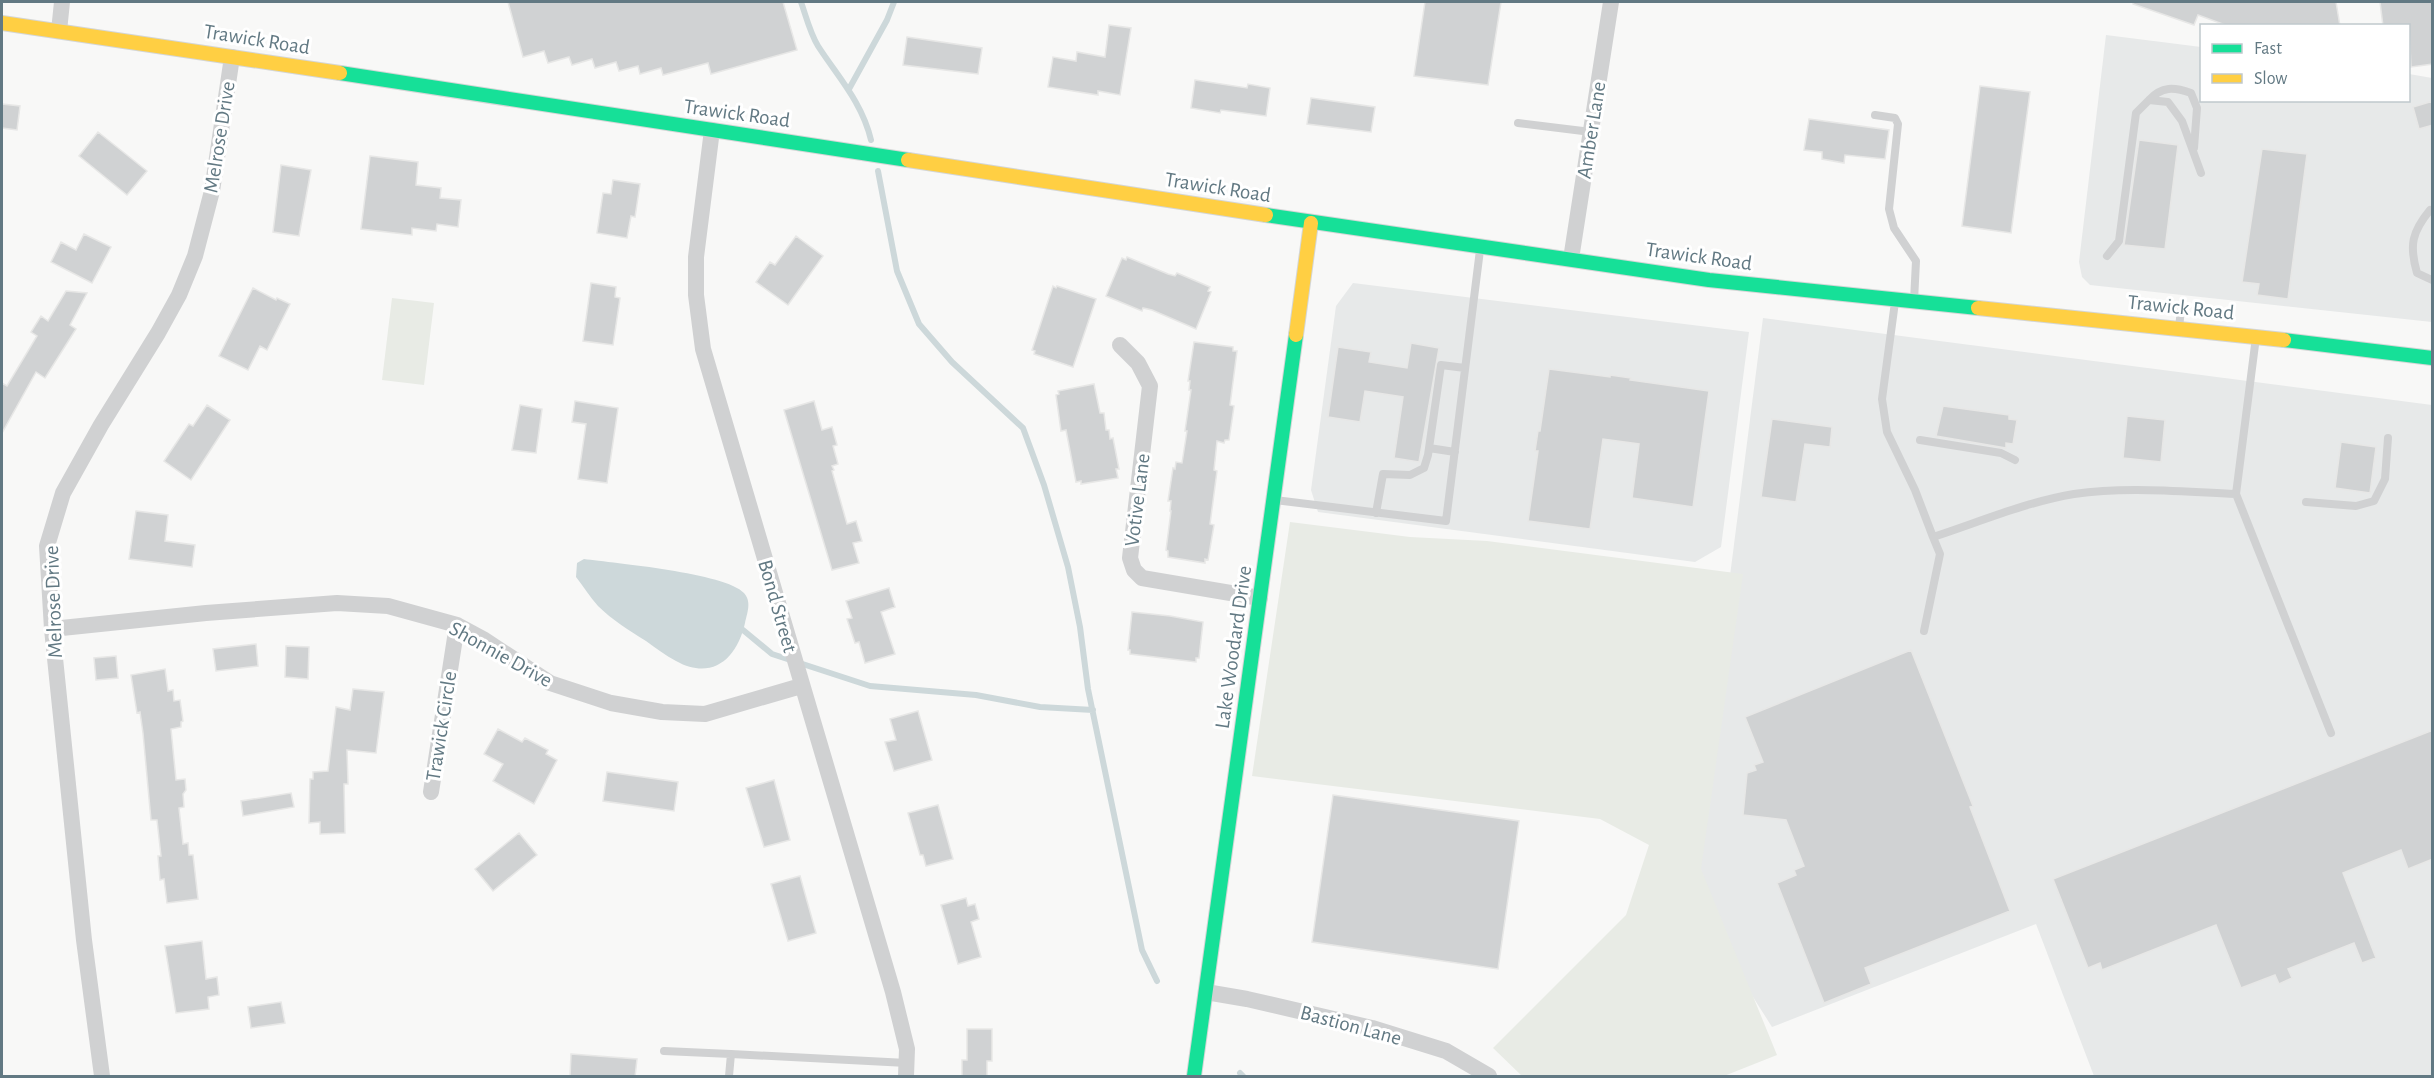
<svg xmlns="http://www.w3.org/2000/svg" width="2434" height="1078" viewBox="0 0 2434 1078" font-family="'Alegreya Sans',sans-serif">
  <rect width="100%" height="100%" fill="#f8f8f7"/>
  <path fill="#e7e9e9" d="M2106 35 2201 47 2202 100H2408L2409 74 2432 78V322L2090 285 2082 277 2079 262Z
    M1353 283 1749 332 1721 547 1695 562 1318 512 1311 490 1336 306Z
    M1763 318 2432 405V1076H2094L2036 924 1772 1027 1689 896Z"/>
  <path fill="#e8ebe5" d="M392 298 434 303 424 385 382 380Z
    M1290 522 1410 537 1487 541 1743 574 1701 869 1777 1055 1724 1076H1522L1493 1048 1626 915 1649 845 1600 819 1252 776Z"/>
  <path fill="#cdd8da" d="M584 559C614 563 726 573 744 593 752 602 747 613 745 623 737 659 712 681 676 661 666 656 656 648 646 641 630 631 612 620 598 606 590 597 583 586 576 577L577 563Z"/>
  <g fill="none" stroke-linecap="round" stroke-linejoin="round">
    <path stroke="#cdd8da" stroke-width="6" d="M801 2C806 16 810 33 818 46 838 77 862 102 871 140
      M849 89 887 20 894 2
      M878 171 897 271 919 324 952 362 1023 428 1044 485 1068 567 1080 627 1088 689 1142 950 1157 981
      M743 630 772 654 870 686 976 695 1040 707 1093 710
      M1240 1073 1243 1076"/>
  </g>
  <path fill="#d0d2d3" stroke="#e7e7e6" stroke-width="1.5" d="M508 2H783L797 50 711 74 708 63 663 75 661 68 640 74 638 66 619 71 616 62 595 68 592 59 572 65 569 57 548 63 544 51 523 57Z
    M1425 2H1501L1488 85 1414 76Z
    M2133 2H2336L2340 26H2228L2198 15 2194 25 2133 4Z
    M2380 2H2433V64L2411 67 2409 26H2383Z
    M1109 25 1131 28 1120 95 1098 91V95L1048 87 1053 57 1076 61 1077 52 1105 57Z
    M907 37 982 48 978 74 903 65Z
    M1195 80 1247 88 1248 84 1270 88 1266 116 1221 110 1220 113 1191 108Z
    M1980 86 2030 92 2011 233 1962 226Z
    M1311 98 1375 107 1371 132 1307 124Z
    M2433 101V125L2419 129 2413 107Z
    M2 104 20 106 17 130 2 128Z
    M1809 119 1889 130 1885 159 1845 155 1844 163 1822 159V152L1804 150Z
    M98 132 147 171 127 195 79 156Z
    M2139 140 2178 145 2165 249 2124 245Z
    M2262 149 2307 154 2288 299 2257 295 2259 284 2242 282Z
    M370 156 418 162 416 185 441 188 440 198 461 200 458 227 437 224 436 231 412 228V235L361 229Z
    M281 165 311 170 299 236 273 232Z
    M613 180 640 184 635 217 631 216 627 238 597 233 603 193 611 194Z
    M84 234 111 247 92 283 51 262 61 242 76 250Z
    M796 236 823 256 788 305 756 282 770 262 775 265Z
    M1127 257 1168 274 1175 276 1177 273 1210 287 1208 291 1211 292 1196 329 1152 310 1143 308 1142 311 1106 296 1122 258 1126 260Z
    M591 283 616 287 615 297 620 298 613 345 583 341Z
    M1053 286 1056 288 1057 286 1096 299 1073 367 1034 354 1035 351 1032 350Z
    M253 288 276 300 277 298 290 304 267 350 260 346 248 370 219 356Z
    M66 291 87 293 70 325 76 329 45 378 36 372 2 433V383L7 386 37 336 31 332 41 316 48 321Z
    M1194 342 1233 347V351H1237L1230 405 1234 406 1229 440H1225L1224 443 1217 441 1214 470 1217 471 1210 524 1214 525 1208 560 1205 559V563L1168 557V551L1166 550 1171 511H1170L1171 501H1168L1173 468 1175 469 1176 462 1182 463 1187 431H1185L1191 390H1189L1190 381H1188Z
    M1411 343 1439 348 1419 462 1394 458 1403 397 1365 391 1360 422 1328 417 1338 347 1371 352 1369 362 1407 368Z
    M1549 369 1610 377V375L1631 378 1630 380 1709 391 1693 507 1632 498 1639 444 1603 439 1590 529 1528 521 1538 451H1535L1538 431H1540Z
    M1094 384 1100 413H1104L1106 430H1109L1110 439 1113 438 1119 469H1116L1118 478 1081 484V481L1076 482 1066 430 1061 431 1056 395 1059 394 1058 391Z
    M575 401 618 408 607 483 578 479 586 424 572 422Z
    M814 401 822 430 832 427 837 445 833 446 838 464 832 466 834 470 832 471 847 524 856 521 862 541 853 543 859 563 832 570 784 410Z
    M207 405 230 420 191 480 164 461 189 424 193 426Z
    M520 405 542 409 536 453 512 450Z
    M1943 406 2009 415V419L2017 420 2013 444 2006 443V448L1936 436Z
    M2127 416 2165 420 2161 462 2123 458Z
    M1772 419 1832 427 1830 447 1805 444 1796 502 1761 497Z
    M2341 442 2376 447 2370 493 2335 488Z
    M136 511 168 515 165 541 195 545 192 567 129 559Z
    M889 588 895 607 881 612 895 654 865 663 859 642 855 643 847 619 852 618 846 601Z
    M1132 612 1170 616 1203 622 1199 658H1196V662L1130 654V650H1128Z
    M256 644 258 666 216 671 213 649Z
    M286 646 309 647 308 679 285 677Z
    M1911 650 1973 806 1970 807 2010 911 1865 968 1871 984 1824 1003 1777 883 1796 875 1794 870 1804 866 1786 820 1743 815 1747 773 1756 770 1754 765 1763 762 1745 717Z
    M116 656 118 678 96 680 94 658Z
    M165 669 168 691 173 690 174 701 180 700 183 721 181 722V727L171 729 176 780 185 779 186 790 183 794 184 807 179 808 183 844 188 843 189 855H193L198 899 167 903 164 879 160 880 158 856H161L157 820H151L143 733 140 712 137 713 131 675Z
    M353 689 384 692 376 753 347 750 348 784H344L345 833 320 834V822L309 823 310 779H313V772L328 771 336 707 350 710Z
    M918 711 932 760 894 771 885 742 896 740 890 719Z
    M498 729 522 742 525 738 548 750 546 754 557 760 534 804 493 781 503 764 484 754Z
    M2433 730V859L2408 869 2401 850 2343 873 2376 958 2362 963 2354 943 2288 969 2292 978 2279 984 2275 975 2241 988 2216 925 2102 970 2100 963 2088 968 2053 879Z
    M607 772 678 782 674 811 603 801Z
    M774 780 790 840 764 847 746 788Z
    M291 793 294 807 243 816 241 801Z
    M1333 795 1519 821 1498 969 1312 942Z
    M938 805 953 859 926 866 923 855H920L908 813Z
    M519 833 537 855 493 891 475 869Z
    M800 876 816 933 788 941 771 884Z
    M966 898 968 906 975 904 979 919 971 922 981 957 958 964 941 905Z
    M202 941 206 979 217 977 219 995 208 997 209 1009 176 1013 165 946Z
    M281 1002 285 1023 251 1028 248 1007Z
    M967 1029H992V1061H987V1077H962V1060H967Z
    M571 1054 637 1059 635 1077H570Z"/>
  <g fill="none" stroke-linecap="round" stroke-linejoin="round">
    <defs>
      <path id="fast" d="M340 73 908 160
        M1266 215 1709 280 1978 308
        M2284 340 2432 358
        M1194 1076 1296 335"/>
      <path id="slow" d="M2 23 340 73
        M908 160 1266 215
        M1978 308 2284 340
        M1296 335 1311 223"/>
    </defs>
    <use href="#fast" stroke="#d4d6d6" stroke-width="16"/>
    <use href="#slow" stroke="#d4d6d6" stroke-width="16"/>
    <path stroke="#d0d1d2" stroke-width="8" d="M2149 100C2162 86 2174 87 2191 93L2197 108 2194 148
      M1875 115 1895 118 1898 124 1889 209 1894 228 1916 261 1914 301
      M1518 123 1591 132
      M2430 210C2412 232 2409 245 2417 273L2432 280
      M2107 256 2119 241 2136 113 2149 100 2168 102 2182 121 2201 173
      M1895 302 1882 399 1887 432 1915 490 1933 537
      M2179 328 2181 309
      M1920 440 2001 453 2015 460
      M1429 448 1455 452
      M2236 494 2256 337
      M1275 500 1446 521 1480 250
      M2306 502 2356 506 2374 501 2385 479 2388 438
      M1376 513 1383 474 1410 475 1424 468 1428 455 1441 365 1465 368
      M1924 631 1940 554 1933 537C1979 522 2026 502 2074 494 2128 486 2183 492 2236 494L2331 733
      M664 1051 731 1054
      M729 1076 731 1054 907 1063"/>
    <path stroke="#d0d1d2" stroke-width="16" d="M59 31 62 2
      M712 130 696 257V295L703 349 893 992 907 1049 906 1076
      M1571 259 1611 2
      M1120 345 1138 363 1150 386 1130 558 1134 570 1142 578 1260 598
      M52 629 206 613 337 603 388 606 457 625 483 639 550 683 611 703 662 712 705 714 801 686
      M431 792 457 625
      M1206 992 1247 999 1372 1028 1446 1051 1489 1076
      M102 1076 84 940 52 629 47 546 63 493 101 425 158 333 179 295 195 256 212 191 232 57"/>
    <use href="#fast" stroke="#16e098" stroke-width="14"/>
    <use href="#slow" stroke="#ffcf43" stroke-width="14"/>
  </g>
  <g text-anchor="middle" stroke-width="6" stroke-linejoin="round" paint-order="stroke">
    <g font-size="21" fill="#627983" stroke="#fff">
      <text transform="translate(257 39) rotate(9)" y="7">Trawick Road</text>
      <text transform="translate(737 113) rotate(8)" y="7">Trawick Road</text>
      <text transform="translate(1591 130) rotate(-81)" y="7">Amber Lane</text>
      <text transform="translate(219 137) rotate(-81)" y="7">Melrose Drive</text>
      <text transform="translate(1218 187) rotate(9)" y="7">Trawick Road</text>
      <text transform="translate(1699 256) rotate(8)" y="7">Trawick Road</text>
      <text transform="translate(2181 307) rotate(6)" y="7">Trawick Road</text>
      <text transform="translate(1137 500) rotate(-83)" y="7">Votive Lane</text>
      <text transform="translate(53 602) rotate(-92)" y="7">Melrose Drive</text>
      <text transform="translate(778 606) rotate(74)" y="7">Bond Street</text>
      <text transform="translate(1233 647) rotate(-82)" y="7">Lake Woodard Drive</text>
      <text transform="translate(501 654) rotate(29)" y="7">Shonnie Drive</text>
      <text transform="translate(441 726) rotate(-81)" y="7">Trawick Circle</text>
      <text transform="translate(1351 1025) rotate(15)" y="7">Bastion Lane</text>
    </g>
  </g>
  <rect width="2434" height="1078" fill="none" stroke="#627983" stroke-width="6"/>
  <rect x="2200" y="24" width="210" height="78" fill="#ffffff" stroke="#c0c9cd" stroke-width="1.5"/>
  <rect x="2212" y="44" width="30" height="9" fill="#16e098" stroke="#c0c9cd" stroke-width="1.5"/>
  <text x="2254" y="54" font-size="18" fill="#627983">Fast</text>
  <rect x="2212" y="74" width="30" height="9" fill="#ffcf43" stroke="#c0c9cd" stroke-width="1.5"/>
  <text x="2254" y="84" font-size="18" fill="#627983">Slow</text>
</svg>
